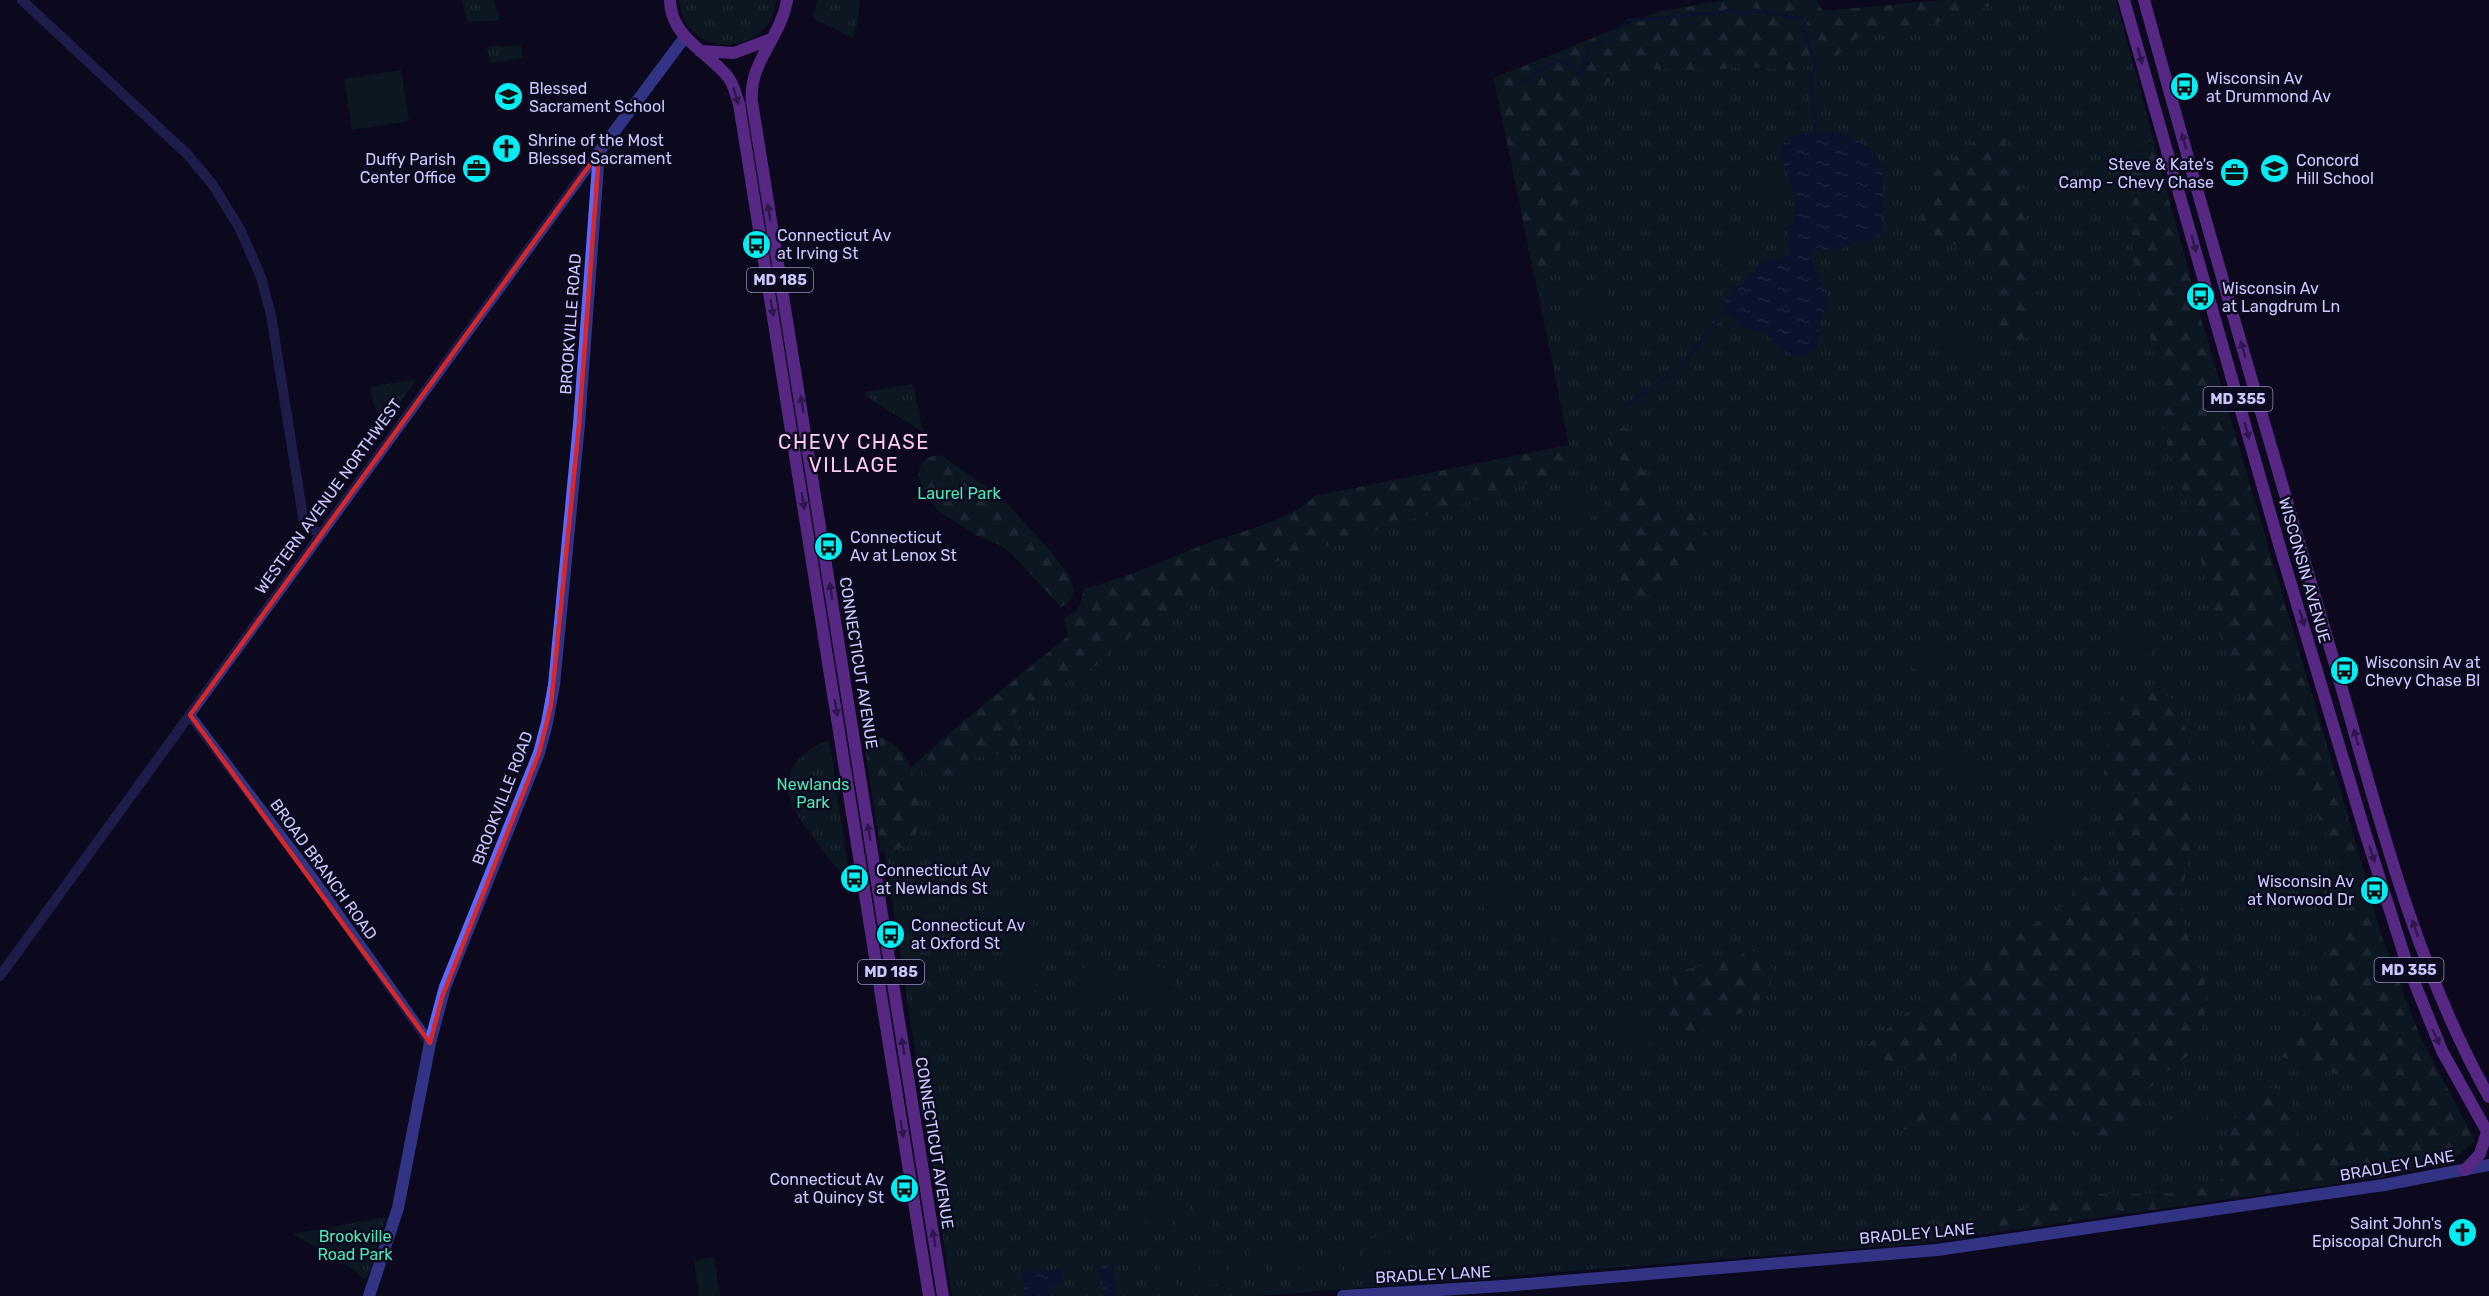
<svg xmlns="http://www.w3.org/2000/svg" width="2489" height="1296" viewBox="0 0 2489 1296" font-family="Rubik,sans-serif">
  <defs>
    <pattern id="grass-tufts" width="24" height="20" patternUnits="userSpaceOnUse" patternTransform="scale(1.5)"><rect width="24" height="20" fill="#0d2926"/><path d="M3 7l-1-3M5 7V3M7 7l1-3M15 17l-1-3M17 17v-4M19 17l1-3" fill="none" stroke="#2f4747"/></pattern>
    <pattern id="forest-firs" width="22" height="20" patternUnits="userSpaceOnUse" patternTransform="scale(1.5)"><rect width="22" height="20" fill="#0d2926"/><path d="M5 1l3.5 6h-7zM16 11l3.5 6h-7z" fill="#2f4747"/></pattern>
    <pattern id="water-ripples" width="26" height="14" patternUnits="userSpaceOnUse" patternTransform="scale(1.5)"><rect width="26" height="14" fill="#072141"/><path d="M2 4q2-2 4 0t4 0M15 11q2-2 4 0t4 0" fill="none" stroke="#2a405e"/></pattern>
  </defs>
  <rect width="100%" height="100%" fill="#0c0a1f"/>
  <path fill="url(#grass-tufts)" d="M462 0H494L500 20 467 22Z
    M679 0H776C771 59 684 60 679 0Z
    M817 0H860L858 19 853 38 813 18Z
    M1726 0H1816L1823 11 1945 0H2116L2202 322 2359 854 2380 932 2418 1033 2475 1141 2450 1161 2382 1177 1913 1244 1256 1296H952L877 799C951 729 1031 664 1113 602L1574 469 1494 78 1658 12Z
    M498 45V47L521 45 522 58 490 63 487 47Z
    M417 379 385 422 374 407 370 387Z
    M913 384 923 432 866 396 865 392Z
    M829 740 851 887C836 865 798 823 790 799 781 770 805 748 829 740Z
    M386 1217 370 1271 365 1280 351 1268 294 1234Z"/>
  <path fill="url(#forest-firs)" d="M1726 0H1816L1823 11 1945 0H1995V4L1919 28 1859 36 1833 60 1794 70 1754 67 1703 70 1646 69 1600 85 1575 101 1582 121 1578 144 1593 180 1573 207 1557 255 1534 275 1494 78 1658 12Z
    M2004 138 2015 168 2037 270 2033 296 2030 337 2016 340 1999 326 1987 298 1997 275 1993 260 1919 230 1929 170 1943 168 1957 154 1973 143Z
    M2153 141 2202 322 2381 935 2420 1036 2475 1141 2450 1161 2382 1177 1913 1244 1912 1230 1984 1213H2000L2092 1194 2169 1193 2219 1182 2228 1171 2219 1147 2242 1106 2261 1085 2288 1092 2298 1135 2320 1144 2353 1132 2382 1112 2362 1082 2279 1056 2302 1016 2321 991 2328 938 2347 924 2336 856 2309 797 2288 785 2257 759 2242 687 2219 634 2187 501 2168 448 2160 411 2161 364 2143 323 2133 255 2129 148Z
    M1616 428H1627L1651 489 1673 509 1696 514 1710 542 1697 568 1672 584 1639 599 1622 586 1611 509 1617 469 1606 432Z
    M1569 445 1574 469 1275 562 1213 590 1152 626 1112 646 1097 665 1024 706 1013 715 1016 731 1025 749 968 759 971 776 927 783 922 757 1068 636 1064 618C1078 611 1083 606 1083 589 1126 578 1165 560 1205 544 1239 532 1290 521 1315 496Z
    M941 455 1000 496 1046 546 1069 575 1074 591 1069 602 1061 607 1010 552 998 544 976 535 937 510 923 490 918 476C922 461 925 456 941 455Z
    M2152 685 2173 700 2187 732 2199 787 2197 814 2181 896 2184 926 2205 983 2204 1023 2189 1055 2162 1075 2148 1090 2145 1108 2132 1130 2115 1142H2089L2064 1121 2044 1120 2015 1126 1905 1129 1895 1124 1896 1116 1901 1106C1931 1109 1961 1111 1990 1101L1991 1084C1986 1077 1981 1067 1974 1062 1946 1039 1895 1089 1867 1064 1864 1061 1861 1056 1858 1053L1919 1003 1949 987 2007 942 2065 904 2085 876 2098 886 2113 882 2119 864 2104 774 2109 714 2125 693Z
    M863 735C877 736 887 738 897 747 917 765 930 826 908 845 902 849 889 851 881 853Z
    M1748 951 1767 953C1787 996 1743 1013 1710 1026 1703 1029 1692 1036 1684 1037 1673 1037 1667 1030 1666 1020 1678 1004 1675 990 1672 972L1732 960Z"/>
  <path fill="#0d2926" d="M2074 20 2080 25C2084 33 2082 42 2076 49L2065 50 2045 40 2046 34Z
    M401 70 409 121 352 130 344 79Z
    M1773 165C1786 170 1791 184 1789 198L1780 204 1769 200 1762 182 1765 171Z
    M1727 239 1744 242C1753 253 1748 270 1734 276H1730L1724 271 1714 250 1717 241Z
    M1596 278C1612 283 1611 303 1606 317L1595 323C1571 318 1575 285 1596 278Z
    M1966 332C1976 338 1981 349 1977 360L1968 365C1957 363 1943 353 1937 343L1939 336 1944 333Z
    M1582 484H1587C1606 510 1582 543 1561 520L1559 509 1567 496Z
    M2133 624 2144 628 2151 639 2152 652 2144 660C2131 661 2122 659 2117 647L2120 632Z
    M1928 640C1939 644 1957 663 1942 673 1938 676 1915 670 1910 667 1908 665 1907 661 1907 658 1904 644 1917 641 1928 640Z
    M1946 750 1960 753 1973 751 1979 755 1984 765 1982 775 1975 779 1941 771 1937 759Z
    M2052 806C2078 807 2066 836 2054 848L2039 849 2032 841 2030 832 2037 819Z
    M1215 828 1220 829 1224 832 1219 858 1210 867 1200 868 1194 861V850L1207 833Z
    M1482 899a17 17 0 1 1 34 0a17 17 0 1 1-34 0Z
    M1017 904 1022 905 1030 911 1044 973 1040 983C1028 986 1017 991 1010 978L997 920V914L1001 908Z
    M1549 913 1557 916 1571 926 1575 939 1572 943H1564L1541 935 1538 928 1539 920Z
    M1095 963 1106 966 1108 969 1113 1000C1107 1012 1087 1023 1078 1008 1068 992 1074 965 1095 963Z
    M1142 966C1155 965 1171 966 1175 979L1171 996C1143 1016 1117 985 1142 966Z
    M1636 1019 1649 1025 1651 1034 1649 1045 1640 1051 1619 1048 1615 1039V1028L1625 1020Z
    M1071 1057C1093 1057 1107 1073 1085 1087L1067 1090 1057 1084 1055 1068 1061 1060Z
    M2193 1106 2201 1107 2206 1115C2203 1128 2199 1139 2187 1144L2170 1134 2168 1124 2177 1113Z
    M1476 1157C1489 1157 1499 1166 1505 1177L1503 1186 1484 1190 1471 1182 1466 1169Z
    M1210 1194 1212 1226 1197 1228 1194 1196Z
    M1189 1197 1191 1228 1176 1230 1173 1198Z
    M1164 1199 1167 1231 1152 1232 1149 1200Z
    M1144 1201 1146 1232 1131 1234 1128 1202Z
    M1448 1231 1451 1263 1436 1265 1433 1233Z
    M1428 1233 1430 1265 1415 1266 1412 1234Z
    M1403 1235 1406 1267 1391 1269 1388 1237Z
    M1382 1237 1385 1269 1370 1270 1367 1239Z
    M1358 1240 1361 1271 1345 1273 1343 1241Z
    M1338 1241 1340 1273 1325 1274 1322 1242Z
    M1313 1243 1316 1275 1300 1276 1298 1244Z
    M1292 1245 1295 1277 1280 1279 1277 1247Z
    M1264 1248 1267 1280 1251 1281 1249 1249Z
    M1243 1250 1246 1281 1231 1283 1228 1251Z
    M1219 1252 1222 1284 1206 1285 1204 1253Z
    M1198 1254 1201 1286 1186 1287 1183 1255Z
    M1174 1256 1176 1288 1161 1289 1159 1257Z
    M714 1257 720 1296H699L694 1261Z"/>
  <path fill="url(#water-ripples)" d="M1831 132C1894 147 1882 171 1882 226L1881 234 1867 242H1857L1837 251 1815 248 1811 252 1814 268 1826 294 1828 302 1821 320 1816 348C1791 370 1781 342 1761 332 1757 330 1751 331 1747 329 1739 326 1731 318 1725 312L1723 301 1729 292 1744 282 1764 261 1789 256 1791 247 1786 241C1788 230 1795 222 1795 210 1794 160 1747 133 1831 132Z
    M1114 1265 1116 1296H1103L1102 1280 1098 1276V1273L1101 1266Z
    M1061 1269 1062 1285 1049 1286 1050 1296H1024L1022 1272Z"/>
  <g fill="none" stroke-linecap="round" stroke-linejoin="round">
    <path stroke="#072141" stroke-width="3" d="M1518 84 1556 61 1565 62 1581 76 1584 60 1591 46 1607 40 1628 20C1651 20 1672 17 1695 14 1711 12 1714 17 1731 9L1741 14 1753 10 1807 19 1803 27 1816 68 1810 75 1815 132
      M1625 406 1677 371 1725 312"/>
    <path stroke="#313482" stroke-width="10" d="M22 0 188 155 213 185 240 229 261 277 271 315 304 523 321 534
      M190 715 308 871 430 1043
      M0 976 599 152"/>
    <path stroke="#5f67ff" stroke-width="12" d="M369 1296 398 1208 430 1043 445 987 539 753 547 723 554 685 579 424 599 152 685 37
      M1343 1296 1503 1286 1937 1250 2384 1185 2489 1165"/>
    <path stroke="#b04fff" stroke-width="12" d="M670 0C670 37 708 52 728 77 734 85 736 95 739 104L929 1296
      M787 0C781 38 748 63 752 102L943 1296
      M2124 0 2279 544 2364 829 2407 964 2442 1051 2489 1135
      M2144 0C2204 218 2267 434 2331 651 2375 801 2412 960 2489 1097
      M700 51 734 53 771 39
      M2465 1170 2480 1154 2487 1132"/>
  </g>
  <defs><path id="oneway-solid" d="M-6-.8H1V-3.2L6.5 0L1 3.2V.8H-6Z" transform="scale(1.5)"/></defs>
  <g fill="#562984">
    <use href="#oneway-solid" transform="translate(2140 56) rotate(74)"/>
    <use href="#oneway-solid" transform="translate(736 96) rotate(73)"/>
    <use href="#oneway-solid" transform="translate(2184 141) rotate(-106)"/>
    <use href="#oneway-solid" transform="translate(769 212) rotate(-99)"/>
    <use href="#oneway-solid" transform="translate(2194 244) rotate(75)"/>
    <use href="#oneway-solid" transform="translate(772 308) rotate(81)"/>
    <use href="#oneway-solid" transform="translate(2243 349) rotate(-106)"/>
    <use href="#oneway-solid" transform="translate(802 404) rotate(-99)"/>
    <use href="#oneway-solid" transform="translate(2247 431) rotate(74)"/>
    <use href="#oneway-solid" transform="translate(803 501) rotate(81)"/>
    <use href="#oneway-solid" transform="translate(831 591) rotate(-99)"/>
    <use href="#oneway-solid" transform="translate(2302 618) rotate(73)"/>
    <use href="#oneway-solid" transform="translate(836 708) rotate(81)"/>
    <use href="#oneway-solid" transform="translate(2356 737) rotate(-106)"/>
    <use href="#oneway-solid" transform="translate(869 832) rotate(-100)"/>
    <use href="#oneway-solid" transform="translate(2372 854) rotate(72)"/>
    <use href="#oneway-solid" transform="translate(2415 928) rotate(-109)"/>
    <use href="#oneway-solid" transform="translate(2436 1037) rotate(65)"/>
    <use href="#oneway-solid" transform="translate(903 1046) rotate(-99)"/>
    <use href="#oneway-solid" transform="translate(902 1129) rotate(81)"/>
    <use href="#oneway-solid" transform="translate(934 1238) rotate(-99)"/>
  </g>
  <path d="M0 0H2489V1296H0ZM599 152 579 424 551 705 539 753 442 997 430 1043 190 715Z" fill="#0c0a1f" fill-opacity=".55" fill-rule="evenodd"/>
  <path fill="none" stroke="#d62828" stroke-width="4.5" stroke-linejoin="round" d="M599 152 579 424 551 705 539 753 442 997 430 1043 190 715Z"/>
  <defs>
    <symbol id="bus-disc" viewBox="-11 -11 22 22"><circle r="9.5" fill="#00edf3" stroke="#0c0a1f"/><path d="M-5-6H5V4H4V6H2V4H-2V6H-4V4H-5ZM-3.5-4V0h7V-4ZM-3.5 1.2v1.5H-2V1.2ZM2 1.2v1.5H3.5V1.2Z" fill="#111"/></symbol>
    <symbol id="school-disc" viewBox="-11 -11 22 22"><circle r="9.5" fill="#00edf3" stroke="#0c0a1f"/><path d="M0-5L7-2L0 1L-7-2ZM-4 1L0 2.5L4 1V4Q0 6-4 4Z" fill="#111"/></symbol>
    <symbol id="church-disc" viewBox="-11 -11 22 22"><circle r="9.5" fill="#00edf3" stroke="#0c0a1f"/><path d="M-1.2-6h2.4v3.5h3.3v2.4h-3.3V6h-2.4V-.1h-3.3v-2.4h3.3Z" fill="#111"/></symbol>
    <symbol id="office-disc" viewBox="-11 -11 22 22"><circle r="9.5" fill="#00edf3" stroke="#0c0a1f"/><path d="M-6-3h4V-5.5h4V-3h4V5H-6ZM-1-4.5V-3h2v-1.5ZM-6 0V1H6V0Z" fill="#111"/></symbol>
  </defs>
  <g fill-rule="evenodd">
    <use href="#bus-disc" x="2168" y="70" width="33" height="33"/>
    <use href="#school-disc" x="492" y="80" width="33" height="33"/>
    <use href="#church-disc" x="490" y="132" width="33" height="33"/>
    <use href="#office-disc" x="460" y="152" width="33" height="33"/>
    <use href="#school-disc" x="2258" y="152" width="33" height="33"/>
    <use href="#office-disc" x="2218" y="156" width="33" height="33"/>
    <use href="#bus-disc" x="740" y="228" width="33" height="33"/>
    <use href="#bus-disc" x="2184" y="280" width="33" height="33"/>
    <use href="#bus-disc" x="812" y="530" width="33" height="33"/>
    <use href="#bus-disc" x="2328" y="654" width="33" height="33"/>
    <use href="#bus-disc" x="838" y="862" width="33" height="33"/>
    <use href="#bus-disc" x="2358" y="874" width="33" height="33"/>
    <use href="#bus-disc" x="874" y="918" width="33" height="33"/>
    <use href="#bus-disc" x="888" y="1172" width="33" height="33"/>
    <use href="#church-disc" x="2446" y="1216" width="33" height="33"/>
  </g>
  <g text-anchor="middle" stroke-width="5" stroke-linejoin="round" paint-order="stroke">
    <g fill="#0c0a1f" stroke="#918fbc" stroke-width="1.5">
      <rect x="747" y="268" width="66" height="24" rx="4.5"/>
      <rect x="2203.5" y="387" width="69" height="24" rx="4.5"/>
      <rect x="2374.5" y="958" width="69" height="24" rx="4.5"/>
      <rect x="858" y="960" width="66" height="24" rx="4.5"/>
    </g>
    <g font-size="15" font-weight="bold" fill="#cac8ff">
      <text x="780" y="285">MD 185</text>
      <text x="2238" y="404">MD 355</text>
      <text x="2409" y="975">MD 355</text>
      <text x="891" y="977">MD 185</text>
    </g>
    <g font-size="16" fill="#cac8ff" stroke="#0c0a1f" text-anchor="start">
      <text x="2206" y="84">Wisconsin Av<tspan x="2206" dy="18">at Drummond Av</tspan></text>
      <text x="529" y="94">Blessed<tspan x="529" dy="18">Sacrament School</tspan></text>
      <text x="528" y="146">Shrine of the Most<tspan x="528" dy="18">Blessed Sacrament</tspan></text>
      <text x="456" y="165" text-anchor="end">Duffy Parish<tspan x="456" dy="18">Center Office</tspan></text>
      <text x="2296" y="166">Concord<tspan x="2296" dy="18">Hill School</tspan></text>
      <text x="2214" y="170" text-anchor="end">Steve &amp; Kate's<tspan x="2214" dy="18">Camp - Chevy Chase</tspan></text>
      <text x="777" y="241">Connecticut Av<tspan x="777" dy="18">at Irving St</tspan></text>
      <text x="2222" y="294">Wisconsin Av<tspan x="2222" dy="18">at Langdrum Ln</tspan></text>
      <text x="850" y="543">Connecticut<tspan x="850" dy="18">Av at Lenox St</tspan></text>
      <text x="2365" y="668">Wisconsin Av at<tspan x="2365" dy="18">Chevy Chase Bl</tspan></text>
      <text x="876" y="876">Connecticut Av<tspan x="876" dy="18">at Newlands St</tspan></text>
      <text x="2354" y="887" text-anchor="end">Wisconsin Av<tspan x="2354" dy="18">at Norwood Dr</tspan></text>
      <text x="911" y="931">Connecticut Av<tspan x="911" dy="18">at Oxford St</tspan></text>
      <text x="884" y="1185" text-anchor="end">Connecticut Av<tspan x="884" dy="18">at Quincy St</tspan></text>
      <text x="2442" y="1229" text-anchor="end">Saint John's<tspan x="2442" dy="18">Episcopal Church</tspan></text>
    </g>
    <g font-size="16" fill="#cac8ff" stroke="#0c0a1f">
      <text transform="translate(570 324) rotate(-86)" y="6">BROOKVILLE ROAD</text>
      <text transform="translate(328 496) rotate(-54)" y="6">WESTERN AVENUE NORTHWEST</text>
      <text transform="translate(2305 570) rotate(74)" y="6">WISCONSIN AVENUE</text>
      <text transform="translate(859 663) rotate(81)" y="6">CONNECTICUT AVENUE</text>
      <text transform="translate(502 798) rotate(-69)" y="6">BROOKVILLE ROAD</text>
      <text transform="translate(324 869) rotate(54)" y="6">BROAD BRANCH ROAD</text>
      <text transform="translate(935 1143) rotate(81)" y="6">CONNECTICUT AVENUE</text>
      <text transform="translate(2397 1165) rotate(-10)" y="6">BRADLEY LANE</text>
      <text transform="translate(1917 1233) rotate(-5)" y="6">BRADLEY LANE</text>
      <text transform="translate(1433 1274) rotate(-3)" y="6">BRADLEY LANE</text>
    </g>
    <g font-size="16" fill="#4be8b5" stroke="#0c0a1f">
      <text x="959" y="499">Laurel Park</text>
      <text x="813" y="790">Newlands<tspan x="813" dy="18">Park</tspan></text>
      <text x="355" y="1242">Brookville<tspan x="355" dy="18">Road Park</tspan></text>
    </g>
    <g font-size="20" letter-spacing="1.5" fill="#ffcaf0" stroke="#0c0a1f">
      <text x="854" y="449">CHEVY CHASE<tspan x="854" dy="23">VILLAGE</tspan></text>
    </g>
  </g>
</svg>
